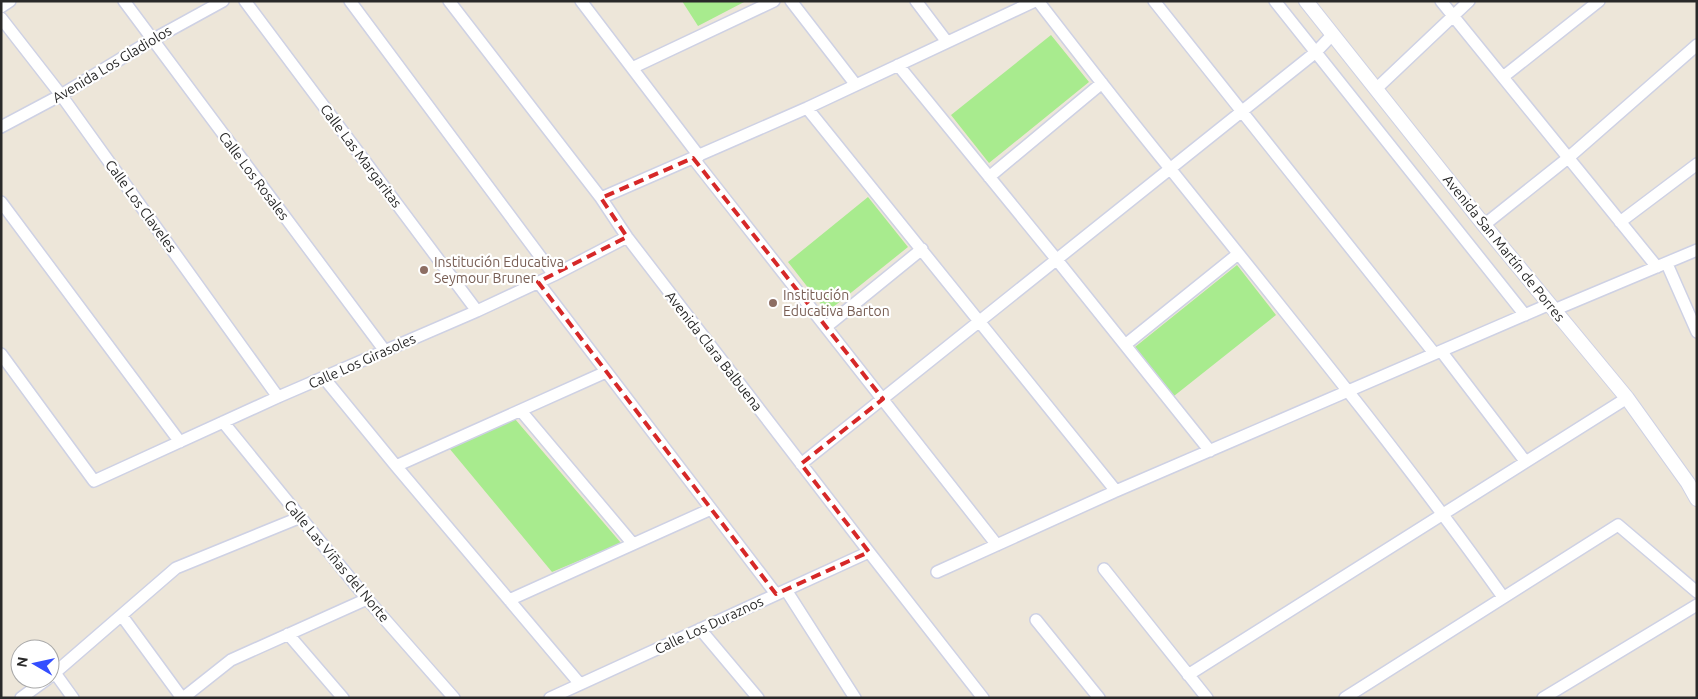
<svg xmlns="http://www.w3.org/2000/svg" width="1698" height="699" viewBox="0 0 1698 699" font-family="Ubuntu,sans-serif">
  <rect width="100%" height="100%" fill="#ede6d9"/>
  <path fill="#a8eb8e" d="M682 1H746L698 26Z
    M1051 35 1089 82 989 163 951 115Z
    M868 197 908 247 827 312 788 262Z
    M1237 265 1276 315 1174 396 1135 347Z
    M515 419 621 543 552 572 449 448Z"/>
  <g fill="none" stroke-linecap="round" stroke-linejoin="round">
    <defs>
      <path id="minor" d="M124 1 385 351
        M245 1 477 311
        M350 1 554 275
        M449 1 601 198 627 237 869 552 983 698
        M581 1 699 156
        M791 1 856 85
        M916 1 947 42
        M1038 1C1082 58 1126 115 1172 171 1285 312 1399 451 1503 597
        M1154 1 1434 353
        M1275 1 1525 315
        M1441 1 1657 267
        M1 7 10 1
        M1 18 61 95 278 397
        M898 65 1057 260 1210 451
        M632 68 774 1
        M1503 77 1599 1
        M1376 89 1469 1
        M807 108 1116 491
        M1 127 61 95 152 40 223 1
        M693 158 997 545
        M989 177 1102 83
        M601 198 807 108 1035 1
        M1 202 180 442
        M1620 222 1697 164
        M1484 225 1568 158 1697 45
        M1667 264 1697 332
        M538 282 776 594
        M1554 310 1697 250
        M826 327 922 249
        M1125 345 1238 254
        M1441 351 1525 461
        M1 354 94 481 278 397 477 311 554 275 627 237
        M324 378 396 466 580 684
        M521 411 633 544
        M223 422 367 599 454 698
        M801 464 1316 52 1333 34
        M396 466 606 372
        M1104 569 1207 698
        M937 572 1116 491 1550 304
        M786 590 855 698
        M509 600 711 509
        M122 616 182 698
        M1036 620 1099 698
        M700 629 758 698
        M288 634 343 698
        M55 673 73 698
        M1188 675 1627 398
        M50 677 176 568 301 517
        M21 698 47 679
        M183 698 231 660 367 599
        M550 698 869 552
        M1345 698 1618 525 1697 592
        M1543 698 1697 605"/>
      <path id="tertiary" d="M1306 1 1484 225 1627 398 1688 483 1697 499"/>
    </defs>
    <use href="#minor" stroke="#ced1e4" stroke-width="14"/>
    <use href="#tertiary" stroke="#ced1e4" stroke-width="16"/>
    <use href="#minor" stroke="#fff" stroke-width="11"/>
    <use href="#tertiary" stroke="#fff" stroke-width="14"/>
  </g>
  <path fill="none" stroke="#d62828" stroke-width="4" stroke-dasharray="10 6" stroke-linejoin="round" d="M693 158 883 399 801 464 869 552 776 594 538 282 627 237 601 198Z"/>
  <g fill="#8d6e63" stroke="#fff" stroke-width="2">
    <circle cx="424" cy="270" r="5"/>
    <circle cx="773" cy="303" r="5"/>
  </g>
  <g text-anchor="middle" stroke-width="4.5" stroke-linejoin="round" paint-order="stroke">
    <g font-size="14" fill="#292929" stroke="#fff">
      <text transform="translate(112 64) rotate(-31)" y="5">Avenida Los Gladiolos</text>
      <text transform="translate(361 156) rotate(53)" y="5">Calle Las Margaritas</text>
      <text transform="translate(254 176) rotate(53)" y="5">Calle Los Rosales</text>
      <text transform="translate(141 206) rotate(54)" y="5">Calle Los Claveles</text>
      <text transform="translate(1504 248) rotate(51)" y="5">Avenida San Martín de Porres</text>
      <text transform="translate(714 351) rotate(52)" y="5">Avenida Clara Balbuena</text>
      <text transform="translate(362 361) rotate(-24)" y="5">Calle Los Girasoles</text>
      <text transform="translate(337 561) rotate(50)" y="5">Calle Las Viñas del Norte</text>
      <text transform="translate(709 625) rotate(-25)" y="5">Calle Los Duraznos</text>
    </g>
    <g font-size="14" fill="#785e54" stroke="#fff" text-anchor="start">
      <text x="434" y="267">Institución Educativa<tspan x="434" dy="16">Seymour Bruner</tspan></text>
      <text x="783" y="300">Institución<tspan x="783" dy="16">Educativa Barton</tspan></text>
    </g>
  </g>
  <rect width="1698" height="699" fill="none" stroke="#292929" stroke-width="5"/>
  <g transform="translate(35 664) rotate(279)"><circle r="24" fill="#ffffff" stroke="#a9a9a9"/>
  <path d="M0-4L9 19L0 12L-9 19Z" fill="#344eff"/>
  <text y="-8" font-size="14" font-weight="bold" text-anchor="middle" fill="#292929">N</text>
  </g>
</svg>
